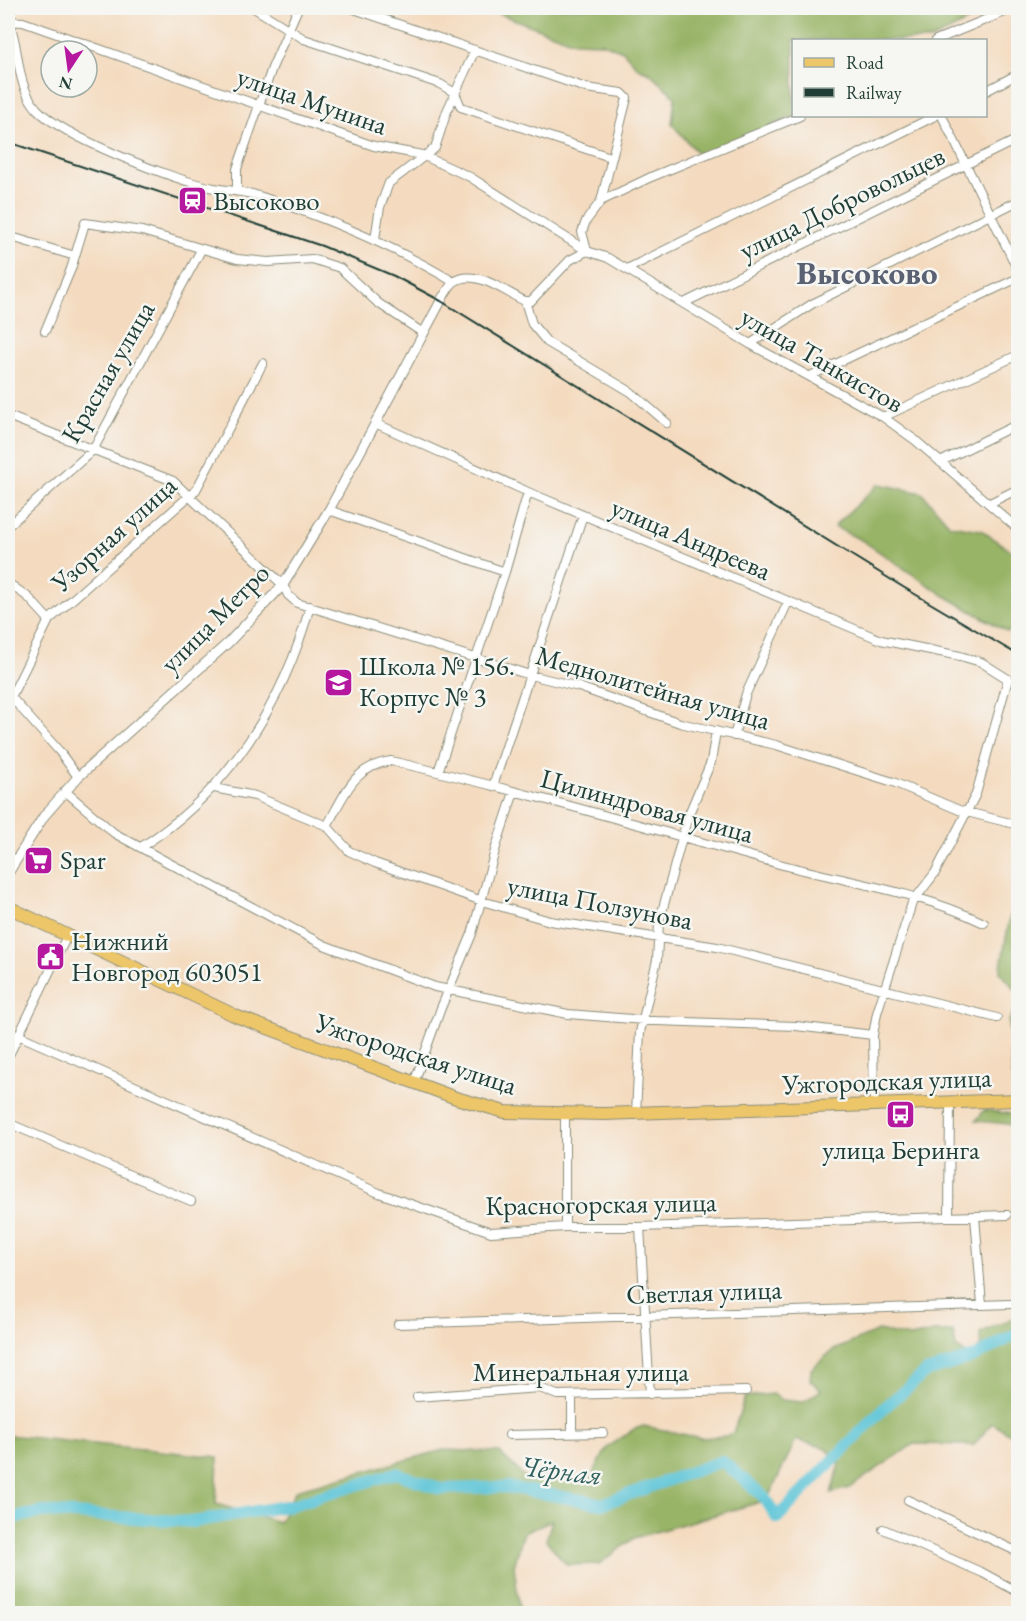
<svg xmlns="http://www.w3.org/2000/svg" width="1026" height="1621" viewBox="0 0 1026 1621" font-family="'EB Garamond',serif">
  <rect width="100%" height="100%" fill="#f6f6f2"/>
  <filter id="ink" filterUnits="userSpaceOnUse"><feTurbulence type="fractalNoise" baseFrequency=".0167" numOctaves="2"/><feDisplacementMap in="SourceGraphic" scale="12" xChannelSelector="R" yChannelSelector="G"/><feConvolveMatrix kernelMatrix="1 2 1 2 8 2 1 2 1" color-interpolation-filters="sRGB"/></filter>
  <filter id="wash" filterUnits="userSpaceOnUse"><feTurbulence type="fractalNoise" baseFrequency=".008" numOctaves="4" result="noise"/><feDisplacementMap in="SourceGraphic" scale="24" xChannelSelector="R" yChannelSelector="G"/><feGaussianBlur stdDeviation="1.35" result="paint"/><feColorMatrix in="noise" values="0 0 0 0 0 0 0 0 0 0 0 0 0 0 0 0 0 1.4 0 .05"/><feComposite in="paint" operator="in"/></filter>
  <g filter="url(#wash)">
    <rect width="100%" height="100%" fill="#f4dbc0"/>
    <path fill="#98b466" stroke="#5c784d" stroke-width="1.5" d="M484 8H994L931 40H794V116L700 156 672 124 675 97 650 73 638 68 623 51 602 43 574 42Z
      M879 484 922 493 950 525 981 530 1018 556 1017 625 1008 632 945 596 863 541 835 527 838 522Z
      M1018 915V992L1000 972 1010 916Z
      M1018 1003V1094H1013L1009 1021Z
      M984 1110 1018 1115V1129L1008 1124 976 1121Z
      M1018 1316V1439L992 1423 974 1445 914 1444 849 1488 831 1493 840 1464 826 1448 796 1440 767 1500 634 1538 599 1564 567 1565 546 1540 552 1520 524 1532 514 1566 520 1613H8V1435L218 1457 216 1504 279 1522 296 1490 443 1450 499 1452 525 1477 589 1481 607 1448 634 1429 644 1426 701 1438 727 1436 733 1433 745 1397 773 1394 782 1400 803 1402 821 1390 810 1380 811 1369 832 1351 878 1331 910 1337 935 1332H953L956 1347 969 1356 981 1346 980 1333Z"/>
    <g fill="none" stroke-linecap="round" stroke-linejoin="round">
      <path stroke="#5bc4d7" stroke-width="12" d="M8 1519 43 1512 193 1522 292 1505 396 1473 440 1489 507 1487 602 1504 722 1461 764 1497 777 1518 885 1407 926 1372 974 1357 1018 1333"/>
    </g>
  </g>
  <g filter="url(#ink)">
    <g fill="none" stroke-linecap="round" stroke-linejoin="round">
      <defs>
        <path id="minor" d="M254 8 304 39 440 84 455 93
          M351 8 586 88 622 93 627 98 601 201 586 221 582 232 587 251
          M8 19C21 48 14 83 37 109 63 137 175 181 214 188 229 191 244 191 259 196 327 218 392 245 454 282
          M9 21 23 22 374 146 422 155 470 177 587 251 608 258 750 344 883 417 915 440 1018 529
          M936 40 1014 8
          M986 91 1018 74
          M455 93 461 107 610 157
          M942 116 1018 270
          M237 191V169L272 68 298 8
          M601 201 651 177 800 116
          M8 236 75 256
          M375 239 380 207 389 183 435 148 447 111 475 50
          M627 269 935 116
          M443 297C446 293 450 285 454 282 475 267 506 293 525 301H531L570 260 587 251
          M525 301 532 324 547 342 631 392 667 423
          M684 303 1018 139
          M45 331 71 269 85 223 142 231 237 259 268 262 312 259 340 268 378 303 423 333
          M750 344 812 304 1018 201
          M810 376 1018 278
          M8 416 173 481 283 585 288 595 297 603 530 675 579 687 680 723 776 745 893 782 959 810 1018 825
          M883 417 1018 355
          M375 423 528 492 881 640 960 656 981 662 1008 679 976 794 935 873 912 903 877 1013 873 1035 874 1106
          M940 462 1018 424
          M990 503 1018 489
          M329 510 505 572
          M8 526 93 450 201 250
          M8 583 28 597 49 620
          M11 697 59 751 78 777
          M8 703 49 620 196 490 263 363
          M734 736 746 694 788 602
          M438 772 505 572 528 492
          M493 786 583 515
          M214 788 255 796 327 826 349 851 375 863 482 901 550 921 717 947 997 1018
          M65 791 114 833 167 862 324 945 435 987 568 1014 657 1021 796 1026 873 1035
          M327 826C344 796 353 766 391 761 522 791 653 829 783 865 851 883 920 892 984 923
          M141 847C227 793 284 703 310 606
          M18 1035 379 1193 491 1232 565 1227H640L1007 1215
          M8 1057 67 936
          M414 1083 441 1008 472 934 496 847 514 792
          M636 1113 640 1032 657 960 659 923 688 816 711 762 716 731
          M565 1115V1227
          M8 1123 191 1201
          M949 1216 950 1102
          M975 1216 982 1305
          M640 1227 650 1394
          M398 1324 1011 1304
          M417 1397 540 1388 557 1395 746 1391
          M572 1433V1395
          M509 1435 603 1433
          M908 1500 1018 1552
          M883 1529 983 1573 1018 1592"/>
        <path id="tertiary" d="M8 873 44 816 78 777 228 643 283 585 329 510 443 297"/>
        <path id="primary" d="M8 907 238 1017 456 1098 505 1112 604 1114 1018 1100"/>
      </defs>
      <use href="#minor" stroke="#8a8c7a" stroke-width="10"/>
      <use href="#tertiary" stroke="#8a8c7a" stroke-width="11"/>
      <use href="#primary" stroke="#8a8c7a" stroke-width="14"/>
      <use href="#minor" stroke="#fff" stroke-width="8"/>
      <use href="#tertiary" stroke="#fff" stroke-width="9"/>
      <use href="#primary" stroke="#ecc669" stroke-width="12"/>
      <path stroke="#1f3d34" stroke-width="2" d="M8 142 322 246 394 276 441 301 903 587 1018 655"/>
    </g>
  </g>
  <defs>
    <symbol id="station-square" viewBox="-11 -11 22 22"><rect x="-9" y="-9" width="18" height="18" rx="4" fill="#b5179e" stroke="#f6f6f2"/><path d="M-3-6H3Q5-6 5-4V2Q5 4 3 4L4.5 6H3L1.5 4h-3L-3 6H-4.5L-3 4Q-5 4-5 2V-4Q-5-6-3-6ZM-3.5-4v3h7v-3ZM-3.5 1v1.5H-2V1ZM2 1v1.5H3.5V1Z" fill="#fff"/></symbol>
    <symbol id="school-square" viewBox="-11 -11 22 22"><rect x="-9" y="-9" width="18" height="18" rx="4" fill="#b5179e" stroke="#f6f6f2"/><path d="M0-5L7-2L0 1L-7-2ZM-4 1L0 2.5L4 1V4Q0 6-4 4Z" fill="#fff"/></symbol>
    <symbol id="supermarket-square" viewBox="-11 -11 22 22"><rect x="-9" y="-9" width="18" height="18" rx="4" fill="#b5179e" stroke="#f6f6f2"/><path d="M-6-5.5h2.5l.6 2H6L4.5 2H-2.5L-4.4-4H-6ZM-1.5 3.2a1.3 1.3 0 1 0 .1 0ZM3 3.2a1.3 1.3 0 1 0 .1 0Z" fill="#fff"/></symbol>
    <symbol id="civic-square" viewBox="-11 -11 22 22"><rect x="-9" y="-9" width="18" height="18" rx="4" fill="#b5179e" stroke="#f6f6f2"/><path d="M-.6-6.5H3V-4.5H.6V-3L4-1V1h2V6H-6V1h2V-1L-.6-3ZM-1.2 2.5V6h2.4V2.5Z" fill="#fff"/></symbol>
    <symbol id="bus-square" viewBox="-11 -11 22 22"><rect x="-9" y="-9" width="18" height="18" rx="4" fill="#b5179e" stroke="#f6f6f2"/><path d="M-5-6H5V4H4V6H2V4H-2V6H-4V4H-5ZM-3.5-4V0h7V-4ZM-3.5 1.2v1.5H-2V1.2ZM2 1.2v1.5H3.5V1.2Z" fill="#fff"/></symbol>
  </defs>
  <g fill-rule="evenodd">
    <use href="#station-square" x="176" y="184" width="33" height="33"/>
    <use href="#school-square" x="322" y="666" width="33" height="33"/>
    <use href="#supermarket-square" x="22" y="844" width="33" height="33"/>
    <use href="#civic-square" x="34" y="940" width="33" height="33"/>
    <use href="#bus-square" x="884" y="1098" width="33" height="33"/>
  </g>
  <g text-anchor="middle" stroke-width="5" stroke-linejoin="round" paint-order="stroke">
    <g font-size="27" fill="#1f3d34" stroke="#f6f6f2">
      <text transform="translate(312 101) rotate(19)" y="9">улица Мунина</text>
      <text transform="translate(842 203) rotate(-26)" y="9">улица Добровольцев</text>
      <text transform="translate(822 360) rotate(30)" y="9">улица Танкистов</text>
      <text transform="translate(108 372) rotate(-60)" y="9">Красная улица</text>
      <text transform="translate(114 534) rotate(-42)" y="9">Узорная улица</text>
      <text transform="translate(691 539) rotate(23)" y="9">улица Андреева</text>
      <text transform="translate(215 618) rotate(-45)" y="9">улица Метро</text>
      <text transform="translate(653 688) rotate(16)" y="9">Меднолитейная улица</text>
      <text transform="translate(647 806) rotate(15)" y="9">Цилиндровая улица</text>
      <text transform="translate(600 903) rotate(11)" y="9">улица Ползунова</text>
      <text transform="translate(416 1054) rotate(18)" y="9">Ужгородская улица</text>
      <text transform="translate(887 1081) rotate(-2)" y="9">Ужгородская улица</text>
      <text transform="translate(601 1204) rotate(-1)" y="9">Красногорская улица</text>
      <text transform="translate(704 1292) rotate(-2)" y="9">Светлая улица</text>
      <text x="581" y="1381">Минеральная улица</text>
    </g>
    <g font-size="27" fill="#1f3d34" stroke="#f6f6f2" text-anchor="start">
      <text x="213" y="210">Высоково</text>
      <text x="359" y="675">Школа № 156.<tspan x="359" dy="31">Корпус № 3</tspan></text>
      <text x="60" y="869">Spar</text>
      <text x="71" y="950">Нижний<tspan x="71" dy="31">Новгород 603051</tspan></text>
      <text x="901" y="1159" text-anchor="middle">улица Беринга</text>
    </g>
    <g font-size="28" font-style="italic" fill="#2e5f5d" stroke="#f6f6f2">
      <text transform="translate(561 1470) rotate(7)" y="10">Чёрная</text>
    </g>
    <g font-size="33" font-weight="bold" fill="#5a6173" stroke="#f6f6f2">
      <text x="867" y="284">Высоково</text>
    </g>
  </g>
  <rect width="1026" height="1621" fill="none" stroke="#f6f6f2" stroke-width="30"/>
  <rect x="792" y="39" width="195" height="78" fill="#f6f6f2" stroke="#a0aca6" stroke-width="1.5"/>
  <rect x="804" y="58" width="30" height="9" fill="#ecc669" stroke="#a0aca6" stroke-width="1.5"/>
  <text x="846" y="69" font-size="18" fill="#1f3d34">Road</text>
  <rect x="804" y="88" width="30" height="9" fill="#1f3d34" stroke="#a0aca6" stroke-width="1.5"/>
  <text x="846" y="99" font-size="18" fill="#1f3d34">Railway</text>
  <g transform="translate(69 69) rotate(193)"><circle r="28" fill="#f6f6f2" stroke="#a0aca6" stroke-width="1.5"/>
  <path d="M0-4.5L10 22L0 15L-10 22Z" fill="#b5179e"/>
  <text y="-9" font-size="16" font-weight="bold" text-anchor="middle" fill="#1f3d34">N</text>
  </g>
</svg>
